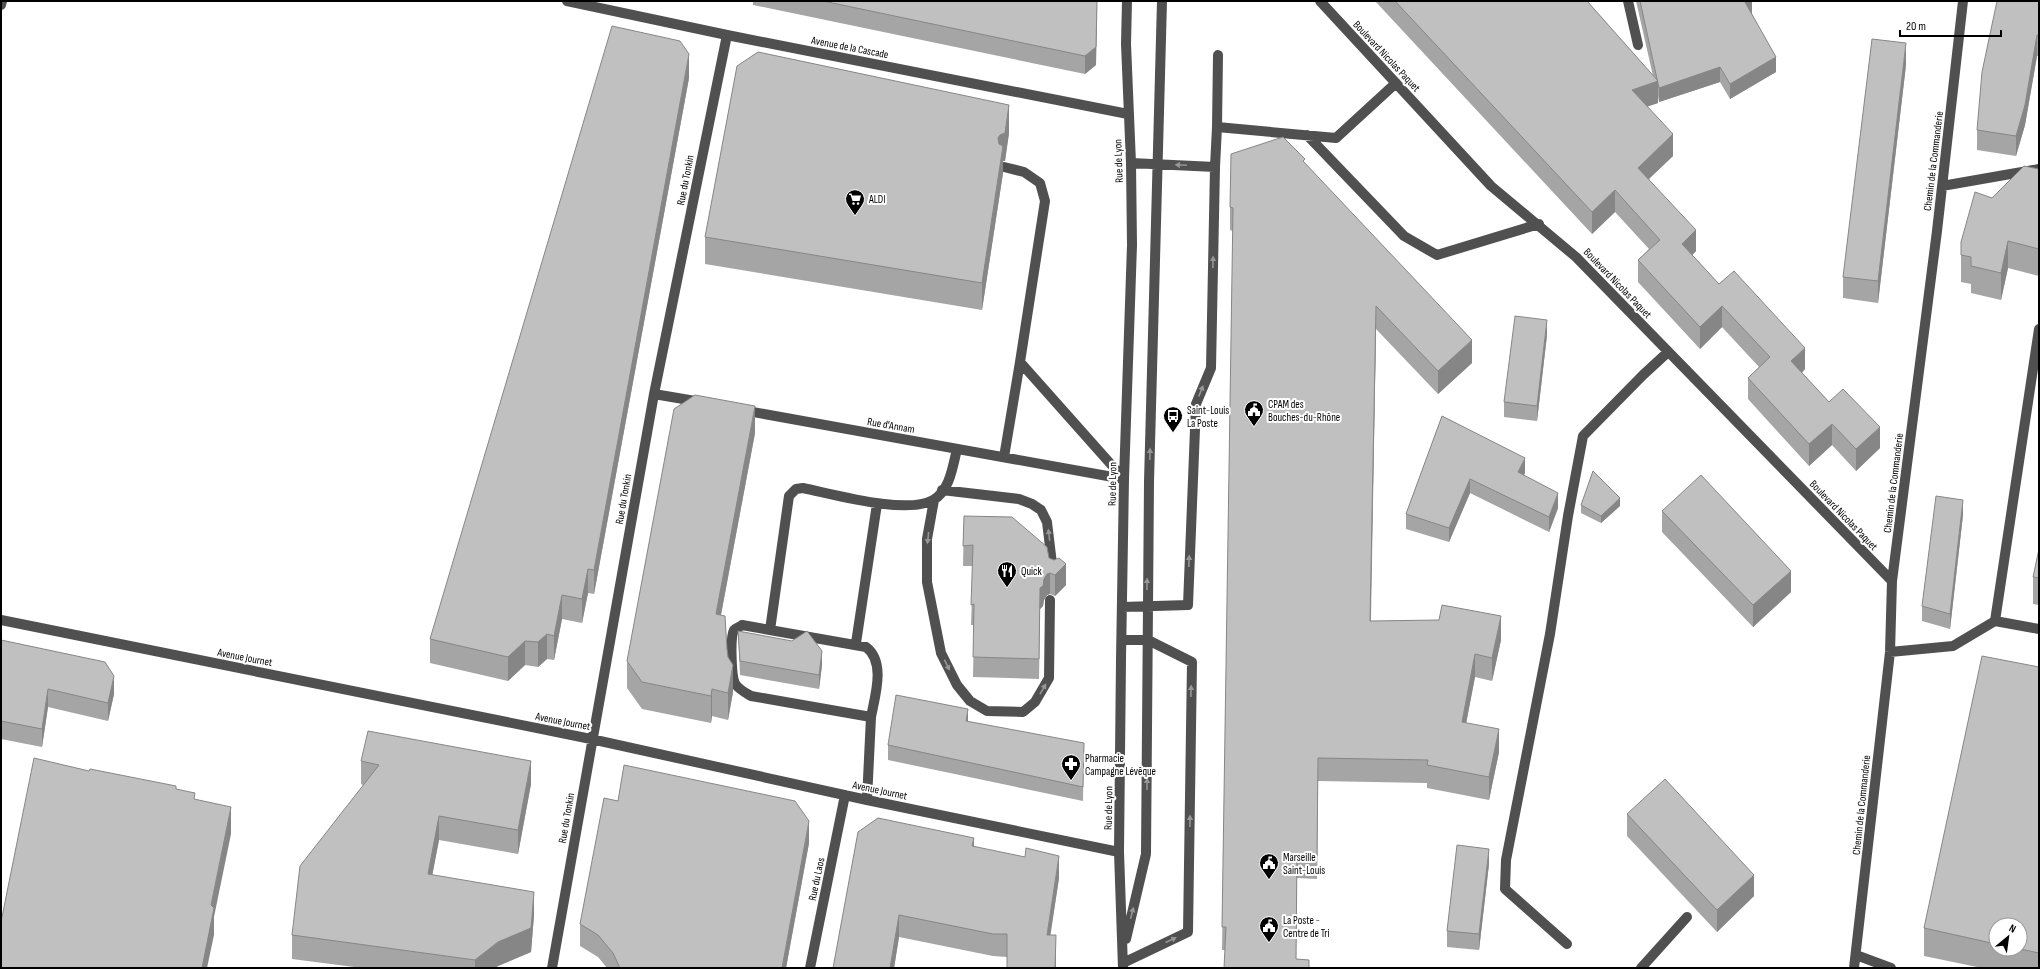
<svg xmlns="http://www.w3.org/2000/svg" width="2040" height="969" viewBox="0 0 2040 969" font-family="'Sofia Sans Condensed',sans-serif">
  <rect width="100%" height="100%" fill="#fff"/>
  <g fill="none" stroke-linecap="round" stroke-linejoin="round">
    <path stroke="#505050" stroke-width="10" d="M567 1 727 35 1128 114
      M1320 1 1491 186 1576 257 1892 581
      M1628 1 1638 45
      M1 5 2 1
      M1217 127 1218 55
      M1307 135 1404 236 1437 255 1539 224
      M1004 167 1024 172 1040 183 1045 201 1020 362
      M1215 167 1217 127 1336 138 1396 83
      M1942 186 2039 169
      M654 394 701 402
      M742 410 1124 479
      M1004 457 1020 362 1124 479
      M942 490 1019 499 1032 504 1041 510 1047 522 1053 572
      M934 500 927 539V582L941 653 957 685 970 701 987 711 1023 712 1035 702 1049 678 1050 600
      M1122 607 1188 605 1196 404 1211 368 1215 167 1131 163
      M1 620 591 739 867 800 1119 852
      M1995 621 2039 629
      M742 625 866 647C886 662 875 696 871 717L751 696C746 693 740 690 736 685 731 679 730 637 734 630 736 628 740 627 742 625Z
      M770 630 789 496 796 489 803 488C833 494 906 515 933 500 950 491 953 465 957 449
      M1122 640H1148L1192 662 1188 932 1123 963
      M856 643 877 504
      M1890 652 1953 646 1995 621 2039 329
      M867 800 871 717
      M1126 939 1146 854 1149 482 1162 1
      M1567 944 1505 889 1506 860 1550 634 1568 516 1583 436 1643 375 1668 352
      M1856 955 1891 968
      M552 968 654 394 727 35
      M810 968 845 795
      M1123 968 1119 852 1121 659 1124 479 1132 245 1131 163 1126 44 1127 1
      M1641 968 1687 917
      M1854 968 1890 652 1892 581 1937 231 1963 1"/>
  </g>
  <path fill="#a5a5a5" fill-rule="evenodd" d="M753 1H1097L1096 65 1085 74 753 5Z
    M1375 1H1587L1653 76 1636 1H1752V14L1776 72 1730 99 1720 82 1659 102 1658 96V103L1647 106 1673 156 1649 179 1696 251 1692 255 1719 284 1805 369 1802 373 1829 402 1880 448 1856 471 1832 445 1809 466 1748 399V378L1759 367 1722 327 1700 349 1638 282V260L1649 249 1615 212 1592 234Z
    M2039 1V56H2037L2025 125 2016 156 1977 150V130Z
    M1906 65 1878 303 1843 298V277Z
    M689 78 594 594 588 593 582 623 562 619 554 660 547 659 538 667 525 665 508 681 430 663V639Z
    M1009 133 1005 161H1003V173L982 310 705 264V237Z
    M1305 164 1472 363 1438 394 1376 329 1371 621 1501 640 1492 681 1475 677 1466 723 1499 752 1489 800 1427 788V783L1318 781 1317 879 1297 878 1296 959 1309 968 1225 950H1222L1233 231 1230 230V207Z
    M2039 169V276L2008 268 2001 300 1971 293V284L1961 282V242L1992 198Z
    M1547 335 1537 421 1504 417V402Z
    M1442 416 1525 473 1524 475 1558 508 1549 532 1470 493 1449 542 1406 529V514Z
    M755 433 721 615 733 692 728 720 712 716 711 723 642 709 627 688V661Z
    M1581 505 1620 506 1601 523 1581 513Z
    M1662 511 1791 592 1753 627 1662 532Z
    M1963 515 1950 629 1922 621V606Z
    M964 516 1049 558 1066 585 1055 596 1050 594 1047 595 1044 600 1043 606 1040 609 1039 679 973 677 974 625H971L973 566H963Z
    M2039 549V605L2033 604V577Z
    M738 631 822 665 819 689 740 675Z
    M1 640 114 694 108 721 48 707 42 747 1 739Z
    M2039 667V968H1982L1924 956V928ZM1996 925 2020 949H1996Z
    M1084 743 1083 801 888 760V745Z
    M361 761 531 784 518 854 439 840 432 875 534 915 531 952 498 966 495 968H362L292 959V935L363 785 361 784Z
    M1627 814 1754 896 1717 932 1627 836Z
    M809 843 786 968H607L598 957 580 946V924Z
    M974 846 1059 878 1050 935 1056 958V968H1007V957L993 956 899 937 894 968H833Z
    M1489 864 1479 950 1447 947V931Z"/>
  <path fill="#868686" d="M1097 1 1096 65 1085 74V56Z
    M1747 1H1752V14L1745 17V2Z
    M2037 35V56L2025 125 2016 156V136Z
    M1906 43V65L1878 303V281Z
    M689 54V78L594 594V570Z
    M1776 57V72L1730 99V84Z
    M1720 67V82L1659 102V88Z
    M1658 81V103L1632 112V90Z
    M1009 105V133L1005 161H1003V173L982 310V283L998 138Z
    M1673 134V156L1638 189V168Z
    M1615 190V212L1592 234V212Z
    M1696 230V251L1682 266V244Z
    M2008 241V268L2001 300V273Z
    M1376 306V329L1370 644V621Z
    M1722 306V327L1700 349V327Z
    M1547 320V335L1537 421V406Z
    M1472 340V363L1438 394V371Z
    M1805 348V369L1791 383V361Z
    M755 406V433L716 641V614Z
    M1832 424V445L1809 466V444Z
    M1880 427V448L1856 471V449Z
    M1525 458V473L1518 486V472Z
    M1470 479V493L1449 542V528Z
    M1558 493V508L1549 532V517Z
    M1620 498V506L1601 523V516Z
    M1963 500V515L1950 629V614Z
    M1066 564V585L1055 596V575Z
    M588 569V593L582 623V599Z
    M1791 571V592L1753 627V605Z
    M1050 573V594L1047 595 1044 600 1043 606 1040 609 1039 679 1040 588 1044 579 1047 574Z
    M562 595V619L554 660V636Z
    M1501 616V640L1492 681V658Z
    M547 634V659L538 667V642Z
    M525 641V665L508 681V657Z
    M822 651V665L819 689V675Z
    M1475 654V677L1462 745V722Z
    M733 665V692L728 720V693Z
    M114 676V694L108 721V703Z
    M48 689V707L42 747V729Z
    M712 689V716L711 723V696Z
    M968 709V724L966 721Z
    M1499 729V752L1489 800V777Z
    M1318 758V781L1317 879V856Z
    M531 761V784L518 854V830Z
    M231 807V834L214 917V935L207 968H202L211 905Z
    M439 816V840L428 898V874Z
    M809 821V843L786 968H782Z
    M974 838V860L972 846Z
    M1489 849V864L1479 950V934Z
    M1059 856V878L1047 958V935Z
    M1754 875V896L1717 932V910Z
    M534 892V915L531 952 498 966 495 968H475V960Z
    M899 915V937L894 968H890Z
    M1056 935V968H1055Z"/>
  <path fill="#c0c0c0" stroke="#868686" d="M823 1H1097L1096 47 1085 56Z
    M1395 1H1587L1658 81 1632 90 1673 134 1638 168 1696 230 1682 244 1719 284 1734 271 1805 348 1791 361 1829 402 1843 389 1880 427 1856 449 1832 424 1809 444 1748 378 1770 357 1722 306 1700 327 1638 260 1660 240 1615 190 1592 212Z
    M1640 1H1747L1745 2 1776 57 1730 84 1720 67 1659 88Z
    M1997 1H2039V35H2037L2025 105 2016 136 1977 130 1982 72Z
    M612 26 680 41 689 54 594 570 588 569 582 599 562 595 554 636 547 634 538 642 525 641 508 657 430 639Z
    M1872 39 1906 43 1878 281 1843 277Z
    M758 52 1009 105 1005 133 1000 135 998 138 999 144 1003 146 982 283 705 237 737 66Z
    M1283 137 1305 159 1303 161 1472 340 1438 371 1376 306 1370 621 1439 620 1442 605 1501 616 1492 658 1475 654 1462 722 1499 729 1489 777 1427 765 1428 760 1318 758 1317 856 1297 855 1296 959 1309 960V968H1224L1226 927H1222L1233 208 1230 207 1231 154Z
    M2024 166 2039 169V249L2008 241 2001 273 1971 266V257L1961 255V242L1975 192 1992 198Z
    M1515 316 1547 320 1537 406 1504 402Z
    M695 395 755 406 716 614 725 616 727 649 728 657 733 665 728 693 712 689 711 696 642 682 627 661 674 409Z
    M1442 416 1525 458 1518 472 1558 493 1549 517 1470 479 1449 528 1406 514Z
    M1593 471 1620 498 1601 516 1581 505Z
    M1701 475 1791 571 1753 605 1662 511Z
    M1936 496 1963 500 1950 614 1922 606Z
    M964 516 1012 517 1047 547 1049 558 1054 560 1059 558 1066 564 1055 575 1050 573 1047 574 1044 579 1043 586 1040 588 1039 659 973 657 974 604 971 605 973 545 963 546Z
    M2039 549V578L2033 577Z
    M738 631 792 641 807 631 822 651 819 675 740 661Z
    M1 640 105 662 114 676 108 703 48 689 42 729 1 721Z
    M1982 656 2039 667V953L2020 949V925H1996V944L1924 928Z
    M896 695 968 709 966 721 1084 743 1083 787 888 745Z
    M368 731 531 761 518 830 439 816 428 874 534 892 531 928 498 942 475 960 292 935 300 866 379 765 361 761Z
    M34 758 89 771 90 769 176 786V789L195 793 194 799 231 807 211 905 214 908 202 968H1V922Z
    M624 765 795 801 809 821 782 968H620L613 953 598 935 580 924 604 798 618 801Z
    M1665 779 1754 875 1717 910 1627 814Z
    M878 818 974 838 972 846 1025 857 1026 848 1059 856 1047 935H1056L1055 968H1007V934H993L899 915 890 968H833L858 832Z
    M1457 845 1489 849 1479 934 1447 931Z"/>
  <defs><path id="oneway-solid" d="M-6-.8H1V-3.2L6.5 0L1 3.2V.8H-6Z"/></defs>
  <g fill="#969696">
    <use href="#oneway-solid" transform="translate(1181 165) rotate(-178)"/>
    <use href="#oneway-solid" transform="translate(1213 262) rotate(-89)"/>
    <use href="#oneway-solid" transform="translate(1201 391) rotate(-68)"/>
    <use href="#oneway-solid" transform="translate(1150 454) rotate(-89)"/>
    <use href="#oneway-solid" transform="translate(1049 535) rotate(-97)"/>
    <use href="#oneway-solid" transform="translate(928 538) rotate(96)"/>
    <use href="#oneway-solid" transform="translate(1189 561) rotate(-88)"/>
    <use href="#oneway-solid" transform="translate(1147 584) rotate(-89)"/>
    <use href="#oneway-solid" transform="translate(947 665) rotate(64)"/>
    <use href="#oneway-solid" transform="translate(1043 689) rotate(-60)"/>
    <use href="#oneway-solid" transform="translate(1191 691) rotate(-89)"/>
    <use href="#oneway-solid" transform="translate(1147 784) rotate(-90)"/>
    <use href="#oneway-solid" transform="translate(1190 821) rotate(-89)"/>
    <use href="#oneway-solid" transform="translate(1132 913) rotate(-76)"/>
    <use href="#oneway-solid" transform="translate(1171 940) rotate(-25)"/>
  </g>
  <defs>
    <symbol id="supermarket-pin" viewBox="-11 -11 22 30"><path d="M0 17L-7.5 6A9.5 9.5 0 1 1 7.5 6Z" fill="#000" stroke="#fff"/><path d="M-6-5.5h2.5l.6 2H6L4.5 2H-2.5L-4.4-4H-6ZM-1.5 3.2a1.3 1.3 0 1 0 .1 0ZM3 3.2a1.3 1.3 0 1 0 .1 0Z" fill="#fff"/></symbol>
    <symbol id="civic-pin" viewBox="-11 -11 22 30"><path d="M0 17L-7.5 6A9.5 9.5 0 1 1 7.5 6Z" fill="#000" stroke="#fff"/><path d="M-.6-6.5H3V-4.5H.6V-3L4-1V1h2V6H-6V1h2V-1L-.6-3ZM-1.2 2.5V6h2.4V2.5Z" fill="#fff"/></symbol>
    <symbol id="bus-pin" viewBox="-11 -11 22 30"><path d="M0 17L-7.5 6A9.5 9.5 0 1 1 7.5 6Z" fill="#000" stroke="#fff"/><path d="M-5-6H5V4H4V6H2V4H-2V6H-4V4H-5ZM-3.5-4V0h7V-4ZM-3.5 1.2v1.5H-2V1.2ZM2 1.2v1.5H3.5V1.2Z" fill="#fff"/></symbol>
    <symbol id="restaurant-pin" viewBox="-11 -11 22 30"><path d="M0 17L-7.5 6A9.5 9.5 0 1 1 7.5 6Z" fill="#000" stroke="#fff"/><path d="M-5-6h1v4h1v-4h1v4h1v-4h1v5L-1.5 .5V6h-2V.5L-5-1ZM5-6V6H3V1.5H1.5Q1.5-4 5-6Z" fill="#fff"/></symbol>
    <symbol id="pharmacy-pin" viewBox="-11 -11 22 30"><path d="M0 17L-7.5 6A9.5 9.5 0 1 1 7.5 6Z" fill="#000" stroke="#fff"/><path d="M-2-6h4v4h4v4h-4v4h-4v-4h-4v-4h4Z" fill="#fff"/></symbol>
  </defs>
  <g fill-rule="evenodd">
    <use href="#supermarket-pin" x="844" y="188" width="22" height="30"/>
    <use href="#civic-pin" x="1243" y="399" width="22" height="30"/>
    <use href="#bus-pin" x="1162" y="405" width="22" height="30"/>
    <use href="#restaurant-pin" x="996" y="560" width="22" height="30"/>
    <use href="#pharmacy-pin" x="1060" y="753" width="22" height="30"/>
    <use href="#civic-pin" x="1258" y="852" width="22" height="30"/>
    <use href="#civic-pin" x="1258" y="915" width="22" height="30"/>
  </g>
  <g text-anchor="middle" stroke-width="4" stroke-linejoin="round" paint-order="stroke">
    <g font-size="11" fill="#000" stroke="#fff">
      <text transform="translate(850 47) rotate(11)" y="4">Avenue de la Cascade</text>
      <text transform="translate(1387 56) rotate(47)" y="4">Boulevard Nicolas Paquet</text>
      <text transform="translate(1118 161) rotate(-92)" y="4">Rue de Lyon</text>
      <text transform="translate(1933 161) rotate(-83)" y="4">Chemin de la Commanderie</text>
      <text transform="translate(685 180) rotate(-79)" y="4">Rue du Tonkin</text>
      <text transform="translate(1618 283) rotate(46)" y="4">Boulevard Nicolas Paquet</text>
      <text transform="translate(891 425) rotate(10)" y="4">Rue d'Annam</text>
      <text transform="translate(1893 483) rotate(-83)" y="4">Chemin de la Commanderie</text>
      <text transform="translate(1112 484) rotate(-89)" y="4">Rue de Lyon</text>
      <text transform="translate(623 499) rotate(-80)" y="4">Rue du Tonkin</text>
      <text transform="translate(1844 515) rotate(46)" y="4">Boulevard Nicolas Paquet</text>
      <text transform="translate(245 657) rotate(11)" y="4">Avenue Journet</text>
      <text transform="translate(563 721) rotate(11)" y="4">Avenue Journet</text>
      <text transform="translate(880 790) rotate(12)" y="4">Avenue Journet</text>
      <text transform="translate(1861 805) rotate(-84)" y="4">Chemin de la Commanderie</text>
      <text transform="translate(1108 808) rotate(-89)" y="4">Rue de Lyon</text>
      <text transform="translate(566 818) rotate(-80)" y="4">Rue du Tonkin</text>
      <text transform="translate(816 879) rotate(-78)" y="4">Rue du Laos</text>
    </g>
    <g font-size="11" fill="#000" stroke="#fff" text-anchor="start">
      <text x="869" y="203">ALDI</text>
      <text x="1268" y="408">CPAM des<tspan x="1268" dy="13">Bouches-du-Rhône</tspan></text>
      <text x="1187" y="414">Saint-Louis<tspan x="1187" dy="13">La Poste</tspan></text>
      <text x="1021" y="575">Quick</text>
      <text x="1085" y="762">Pharmacie<tspan x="1085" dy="13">Campagne Lévêque</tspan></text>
      <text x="1283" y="861">Marseille<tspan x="1283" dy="13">Saint-Louis</tspan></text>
      <text x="1283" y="924">La Poste -<tspan x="1283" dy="13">Centre de Tri</tspan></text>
    </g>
  </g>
  <rect width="2040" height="969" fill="none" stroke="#000000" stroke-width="4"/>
  <g transform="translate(2008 937) rotate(29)"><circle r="19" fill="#ffffff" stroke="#999999"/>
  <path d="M0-3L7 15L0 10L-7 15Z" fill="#000000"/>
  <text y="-6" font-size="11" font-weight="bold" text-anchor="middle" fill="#000000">N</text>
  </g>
  <path d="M1900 30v6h101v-6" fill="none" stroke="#000000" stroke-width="2"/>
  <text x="1906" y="30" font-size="12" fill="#000000" stroke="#ffffff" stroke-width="3" paint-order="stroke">20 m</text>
</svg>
